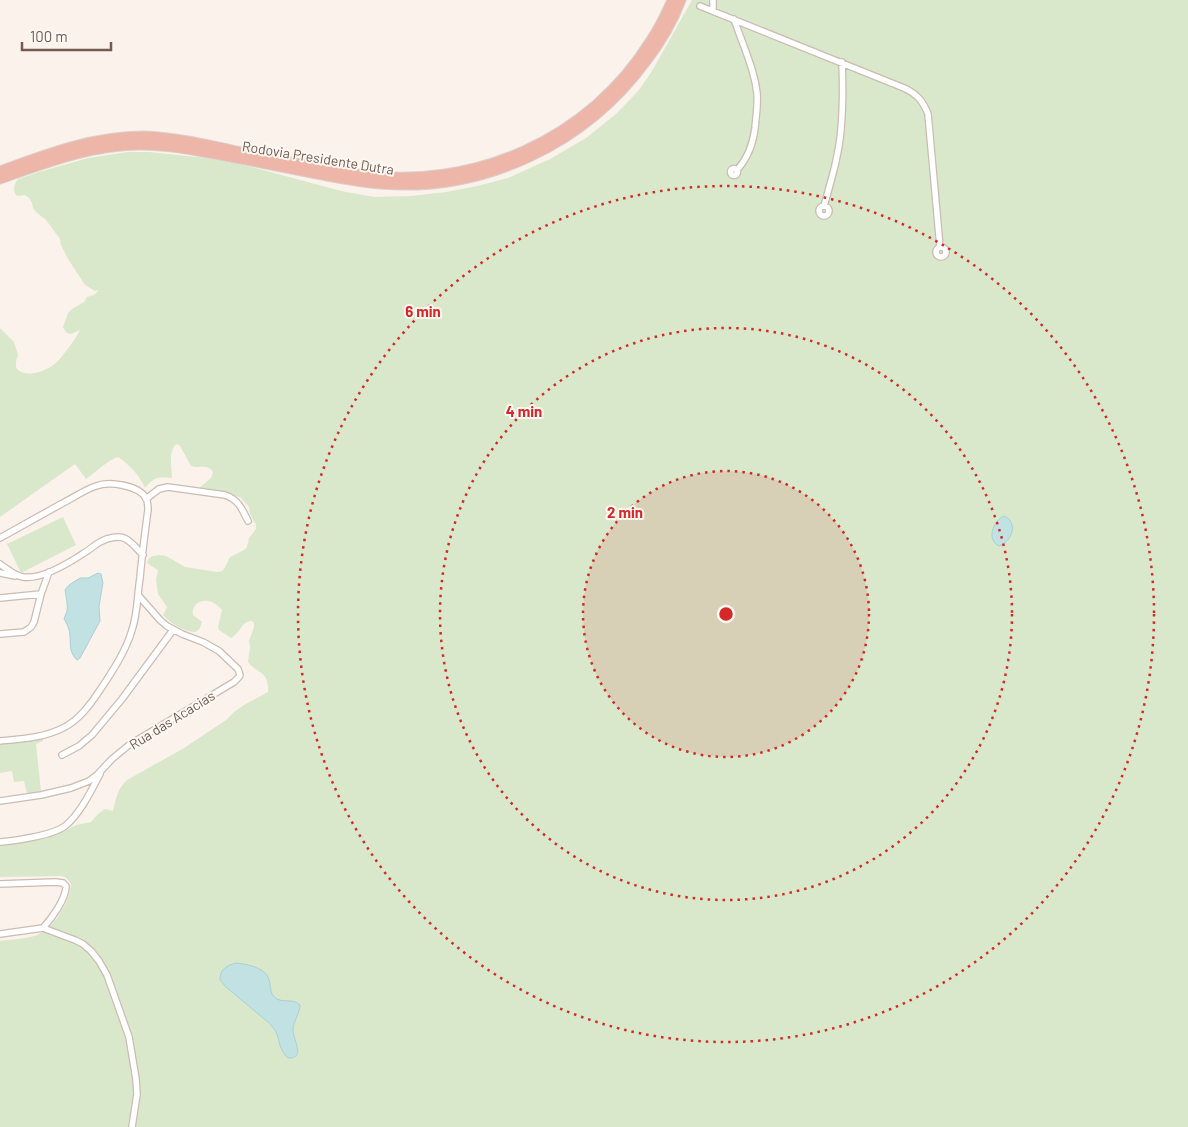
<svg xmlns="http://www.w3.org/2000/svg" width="1188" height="1127" viewBox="0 0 1188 1127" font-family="Barlow,sans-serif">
  <rect width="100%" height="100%" fill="#fbf3eb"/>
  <path fill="#d9e8ca" d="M692 0H1188V1127H0V941C31 937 45 940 62 910 67 902 70 894 71 884 68 880 67 877 61 876L0 877V846L22 842H27L33 840 56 835 76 825 91 822 98 814 105 809 113 811C116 799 117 789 127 780L184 748 226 720 234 712 244 705 268 692C269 670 258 675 248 662L250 647 249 641 254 627V623L252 621C241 621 241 633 231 638L219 630 218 627 222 610C219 607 216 604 212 602 203 598 191 603 193 615L200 620 202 622 200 628 196 632C184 632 171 624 163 615L167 607 158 594 156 580 158 570 151 566 147 563 149 558 153 556 160 555 166 556 185 567 218 572 222 571 224 569 230 557 244 550 247 547 249 538 256 529V525L250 514 249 507 240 497 198 489 211 478 213 472C207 463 200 469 191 466L180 446 178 444 175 445C168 454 172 467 172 478 158 477 155 476 145 488 139 475 130 465 118 457 109 459 95 473 86 479L75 464 0 517V328L14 342 18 355 16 362V368C27 380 50 370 59 360 66 351 75 340 80 330 73 333 68 338 63 327L68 313 72 309 84 302 87 297 94 295 99 290 95 291 85 285 68 259 61 245 60 239 46 220 36 212 33 208 32 203 29 198 25 195 17 196C12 191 14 184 18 179L39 172 88 158 128 152H149L207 158 252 167 341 191 375 197 411 196 446 192 477 186 508 178 550 159 586 138 616 114 639 90 652 71Z
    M63 517 76 545 21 573 7 544Z
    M43 737V741L36 744 41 791 27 794 24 781 14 782 12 771 0 773V744Z"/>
  <path fill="#c1e1e3" stroke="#a8d1d4" d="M1004 516C1019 522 1012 542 999 546 986 540 993 521 1004 516Z
    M98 573 101 574 103 583 99 606 100 621 80 658 77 660C66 649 73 639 68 627 68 626 65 620 64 619 65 616 66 614 67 611 68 606 66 595 65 590L69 585 80 578H88Z
    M236 963C246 964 263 967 268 977 272 985 268 994 277 999 285 1003 293 998 300 1005 300 1013 294 1020 293 1029 292 1038 307 1059 288 1058 277 1047 281 1041 275 1030 274 1029 269 1023 269 1023L226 987 220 980C220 969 226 966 236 963Z"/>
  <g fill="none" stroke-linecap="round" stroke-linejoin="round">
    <defs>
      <path id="minor" d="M700 6 904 88C917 94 923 101 928 114L940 247
        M713 11V0
        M734 19C742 43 754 68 757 93 758 105 756 116 755 128 753 144 748 158 737 170
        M730.5 172a3.5 3.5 0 1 1 7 0a3.5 3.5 0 1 1-7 0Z
        M819 211a5 5 0 1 1 10 0a5 5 0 1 1-10 0Z
        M824 206C831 181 839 155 841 129 843 107 843 85 842 62
        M936 252a5 5 0 1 1 10 0a5 5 0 1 1-10 0Z
        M146 499 159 489 168 487 225 495C239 500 242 509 248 521
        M0 538C20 527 41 515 61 504 73 498 84 490 96 486 109 481 138 485 146 498 148 502 148 506 148 510 145 532 142 555 140 578 137 596 138 612 132 630 126 651 112 672 100 690 90 705 79 720 63 728 43 738 21 739 0 741
        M0 564C7 569 15 576 23 577 42 580 69 563 84 553 90 550 94 545 100 542 107 538 119 535 126 539 133 543 138 550 143 555
        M0 573 15 576
        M0 598 41 594
        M0 634 24 632 31 627 34 622 41 594 49 572
        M62 755 79 746 92 735 122 699 173 630
        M0 801 41 795 71 788 89 781 97 775 112 759 129 745 234 682 239 677 240 675 238 669 219 651 203 642 182 634 167 626 160 620 138 595
        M0 842C14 841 54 835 65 826 80 814 91 791 100 774
        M0 884 55 882 63 883 66 886C66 899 52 918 43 928
        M0 934 43 928 75 940 83 944 91 951 99 961 107 975 129 1037 136 1079 137 1094 132 1127"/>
      <path id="highway" d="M0 171C46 154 93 136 143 136 174 137 205 144 236 151 276 159 317 168 358 174 473 191 590 139 651 40 659 28 666 14 672 0
        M0 179C46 163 92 145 141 145 170 145 197 151 225 156 263 163 300 171 338 178 352 180 366 183 380 184 484 193 586 144 647 60 661 42 673 21 681 0"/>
    </defs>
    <use href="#minor" stroke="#ccbbb2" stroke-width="8"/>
    <use href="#highway" stroke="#d8d1ce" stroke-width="11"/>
    <use href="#minor" stroke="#fff" stroke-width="5.5"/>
    <use href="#highway" stroke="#eeb5a9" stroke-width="9"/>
  </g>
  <circle cx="726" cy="614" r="143" fill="#d62828" fill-opacity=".12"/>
  <g fill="none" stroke="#d62828" stroke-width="2.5" stroke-dasharray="2.5 5">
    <circle cx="726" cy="614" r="143"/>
    <circle cx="726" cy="614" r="286"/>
    <circle cx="726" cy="614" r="428"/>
  </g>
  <g text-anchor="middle" stroke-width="4" stroke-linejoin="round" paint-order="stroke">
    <g font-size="14" fill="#745a50" stroke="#fdf8f1">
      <text transform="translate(318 158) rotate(9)" y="5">Rodovia Presidente Dutra</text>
      <text transform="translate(172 720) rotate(-32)" y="5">Rua das Acacias</text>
    </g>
  </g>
  <circle cx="726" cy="614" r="8" fill="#d62828" stroke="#fdf8f1" stroke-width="2.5"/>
  <g font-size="15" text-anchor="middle" font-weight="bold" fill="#d62828" stroke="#fdf8f1" stroke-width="4" stroke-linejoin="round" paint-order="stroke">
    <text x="423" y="317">6 min</text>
    <text x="524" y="417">4 min</text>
    <text x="625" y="518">2 min</text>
  </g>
  <path d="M22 42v8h89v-8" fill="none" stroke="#745a50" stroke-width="2.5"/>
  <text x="30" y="42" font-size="15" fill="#745a50" stroke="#fdf8f1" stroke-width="4" paint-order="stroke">100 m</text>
</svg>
